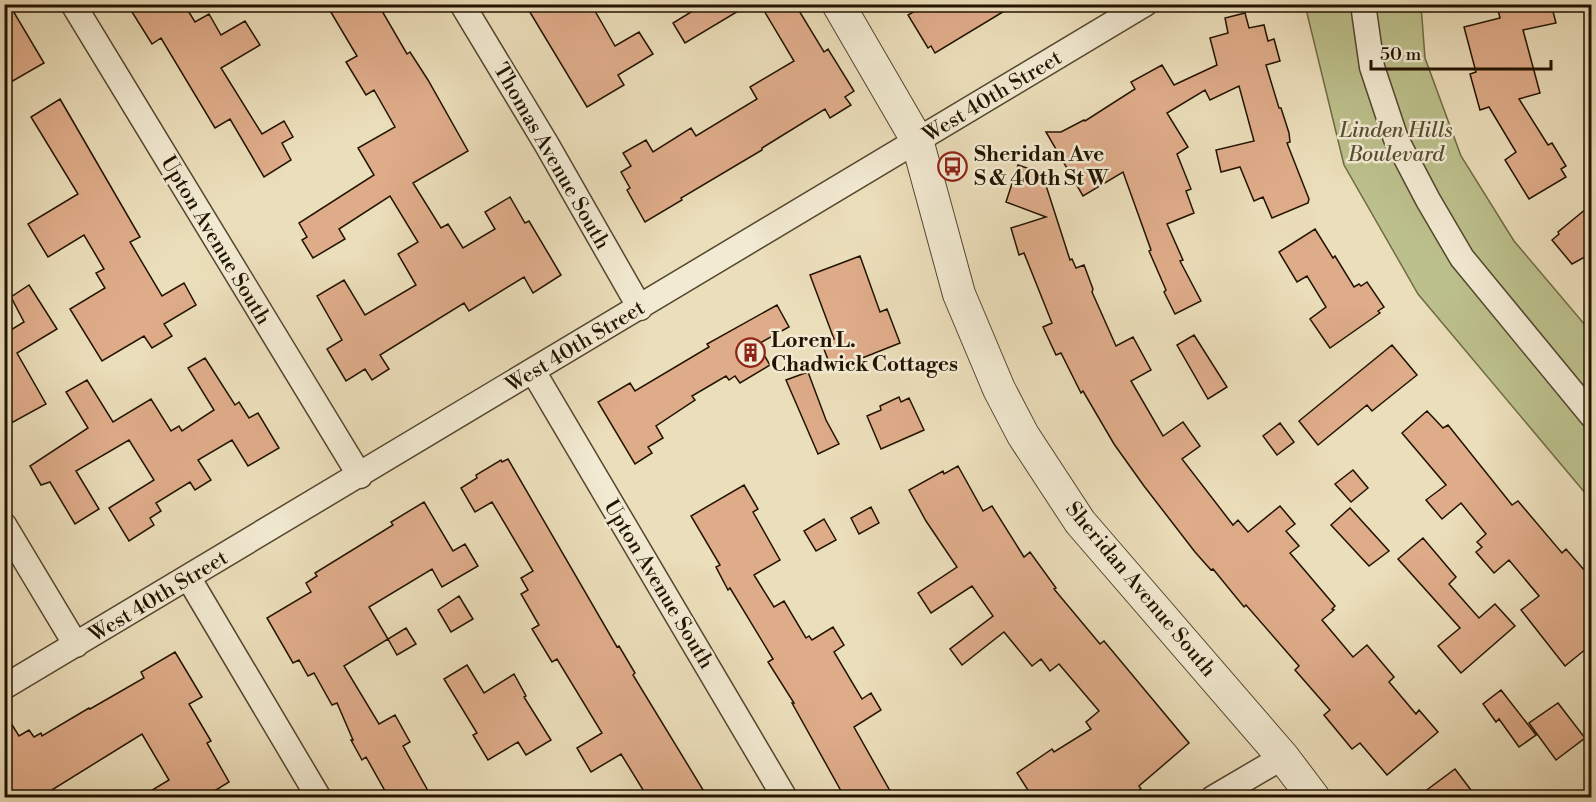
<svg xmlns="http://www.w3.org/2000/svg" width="1596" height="802" viewBox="0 0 1596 802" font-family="'Libre Bodoni',serif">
  <rect width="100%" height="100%" fill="#ebdeba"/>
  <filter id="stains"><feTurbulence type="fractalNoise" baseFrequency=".00333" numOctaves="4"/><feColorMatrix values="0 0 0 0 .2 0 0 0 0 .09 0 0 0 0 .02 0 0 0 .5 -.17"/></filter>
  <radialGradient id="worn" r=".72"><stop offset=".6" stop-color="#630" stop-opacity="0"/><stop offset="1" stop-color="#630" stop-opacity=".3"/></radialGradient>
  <path fill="#bcc08c" stroke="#6f6a46" stroke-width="1.5" d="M1305 5H1421L1425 58 1461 156 1514 241 1591 332V500L1418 294 1344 165Z"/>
  <path fill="#dfac8a" stroke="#221300" stroke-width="1.5" d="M4 4H9L44 63 4 86Z
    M127 4H184L195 22 209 14 221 35 245 21 260 45 221 68 262 134 284 121 293 137 282 143 291 160 264 177 230 119 215 128 161 38 152 44Z
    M326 4H378L407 54 410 52 428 80 468 151 413 183 441 228 448 224 463 248 495 229 485 212 510 197 525 223 529 221 561 275 533 293 524 277 469 311 464 303 380 355 389 369 372 380 365 369 346 381 327 349 342 340 317 296 344 280 365 315 416 285 398 254 418 242 390 196 339 229 345 239 313 258 302 240 307 237 299 223 374 175 358 148 395 127 374 90 366 95 346 62 357 56Z
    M525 4H591L615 46 639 32 653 54 618 75 624 85 587 107Z
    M704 4H750L685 43 673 23Z
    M760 4H795L824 52 828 49 854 91 845 97 851 105 830 118 825 109 762 148V150L681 198 682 200 645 222 627 190 630 188 621 172 631 166 623 153 646 140 653 152 691 128 696 136 757 99 750 87 794 61Z
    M927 4H1016L935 53 931 46 928 48 908 15Z
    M1518 4H1551L1556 23 1523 30 1540 93 1519 99 1548 145 1552 143 1566 166 1561 169 1566 177 1529 199 1505 160 1516 152 1489 107 1480 110 1470 74 1476 72 1464 27 1500 18 1498 10Z
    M1245 13 1249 28 1264 25 1268 41 1274 39 1280 61 1266 65 1279 108H1281L1289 133 1290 142 1287 143 1309 199 1308 203 1272 218 1263 197 1254 201 1240 167 1221 172 1216 150 1254 141 1239 86 1210 100 1205 90 1167 113 1188 147 1177 154 1191 189 1186 191 1194 213 1167 224 1183 260 1180 261 1201 301 1175 314 1164 292 1166 290 1149 251 1151 250 1123 172 1083 196 1046 132H1061L1084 120 1085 121 1135 89 1131 82 1162 65 1174 85 1217 65 1210 38 1228 33 1225 18Z
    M60 99 140 237 130 242 162 296 184 283 196 305 164 324 172 336 152 348 144 336 102 361 70 309 105 288 96 273 104 269 84 235 48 257 28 224 78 194 31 117Z
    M1018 165 1042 173 1070 260 1072 259 1076 268 1084 265 1093 289 1092 292 1116 346 1133 337 1151 370 1131 381 1163 436 1183 422 1200 446 1182 459 1233 525 1238 520 1248 532 1280 506 1295 524 1286 531 1299 546 1290 553 1335 606 1332 609 1334 610 1322 620 1353 657 1367 645 1394 677 1389 682 1416 714 1419 710 1438 732 1387 775 1360 743 1352 749 1324 715 1330 710 1295 670 1299 666 1246 605 1244 607 1213 569 1211 570 1195 552 1144 486 1114 444 1083 391 1081 393 1061 353 1056 355 1043 327 1052 323 1024 253 1019 255 1011 228 1046 217 1006 202Z
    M1592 204V253L1572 264 1552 240 1559 234 1558 232Z
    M1315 229 1333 258 1335 256 1354 287 1359 284 1361 286 1367 282 1384 307 1378 311 1380 313 1330 348 1310 319 1326 307 1307 276 1297 282 1279 252Z
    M860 256 880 312 887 309 900 343 832 370 822 344 834 339 810 275Z
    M29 285 57 329 17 353 46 404 4 427V330L6 333 24 322 11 297Z
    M777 305 789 327 760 343 762 347 760 348 770 365 740 383 735 376 729 380 726 376 692 396 695 400 656 426 663 438 648 447 652 453 635 464 598 402 630 383 635 391 709 347 707 344Z
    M1194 335 1227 387 1208 399 1177 345Z
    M1392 345 1417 375 1372 411 1367 405 1318 445 1299 421Z
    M205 358 235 405 239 402 249 418 258 413 279 448 248 466 232 440 198 460 211 480 195 490 190 482 156 503 161 511 150 518 154 525 129 541 109 508 154 480 129 440 76 471 99 509 75 524 50 482 41 485 30 466 88 428 66 392 87 380 113 422 151 399 171 431 179 426 182 431 214 410 188 368Z
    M808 372 826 420 839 444 818 454 786 380Z
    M899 397 901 402 909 398 924 430 881 449 867 416 881 410 880 406Z
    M1427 411 1443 428 1448 425 1512 505 1518 501 1562 553 1566 549 1592 579V644L1565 666 1521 610 1539 596 1509 560 1494 573 1476 552 1482 547 1477 542 1486 534 1461 503 1442 519 1426 500 1446 485 1402 433Z
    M1280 423 1294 442 1277 455 1263 436Z
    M508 459 617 647 619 646 635 673 633 675 708 798H648L621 754 591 772 577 748 602 733 557 659 552 662 532 629 539 625 521 594 528 590 521 578 533 571 492 502 475 512 461 488 477 478 476 475 501 460 502 462Z
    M958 466 983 511 992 506 1024 557 1030 552 1056 588 1054 589 1100 644 1104 641 1189 743 1139 786 1141 789 1130 798H1033L1017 773 1052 749 1054 752 1091 729 1086 722 1099 711 1059 664 1050 671 1041 659 1032 666 1004 632 962 665 950 649 993 616 972 586 931 613 918 593 957 567 926 521 909 490 943 471 944 474Z
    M1353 470 1368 488 1351 502 1335 484Z
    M744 485 758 509 753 512 780 560 754 575 774 607 784 601 806 638 809 636 812 640 833 627 844 645 834 652 862 699 871 693 881 710 854 727 894 798H845L792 703H794L768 662 773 659 730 588 728 590 716 567 720 565 691 516Z
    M424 502 453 551 465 544 478 566 442 587 432 569 369 607 388 639 344 666 379 724 395 715 410 742 403 746 432 798H389L366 757 362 760 351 740H353L337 703 332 705 314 673 308 676 299 660 293 663 267 618 311 592 306 583 317 576 315 573 393 525 391 522Z
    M871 507 879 523 859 534 851 518Z
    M1350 508 1389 551 1369 566 1331 525Z
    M824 519 836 540 816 551 804 531Z
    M1423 538 1456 577 1449 584 1479 618 1495 604 1515 626 1461 673 1438 646 1460 628 1398 559Z
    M459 596 473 619 451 632 438 610Z
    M406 628 416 644 397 655 388 639Z
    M175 652 202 697 189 704 211 741 207 743 229 782 203 798H139L169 780 142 734 39 798H4V712L19 736 29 730 34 737 41 733 42 736 89 708 90 709 144 678 141 672Z
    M467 665 484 693 514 674 526 696 524 697 551 740 526 755 518 742 488 760 473 735 477 733 444 679Z
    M1501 690 1536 735 1519 747 1499 719 1496 722 1483 704Z
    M1558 703 1585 738 1556 760 1529 723Z
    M1455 769 1477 798H1416Z"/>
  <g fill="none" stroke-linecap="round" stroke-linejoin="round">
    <defs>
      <path id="minor" d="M73 4 360 476
        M462 4 547 145 640 308
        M1363 4 1372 67 1396 139 1428 200 1462 258 1592 416
        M533 371 785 798
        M4 525 76 645
        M188 577 319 798
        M4 687 1145 4
        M1213 798 1283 757"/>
      <path id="tertiary" d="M838 4 917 140 959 294 999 389 1023 435 1080 522 1283 757 1314 798"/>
    </defs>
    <use href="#minor" stroke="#54462e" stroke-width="27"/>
    <use href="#tertiary" stroke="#54462e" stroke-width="34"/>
    <use href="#minor" stroke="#f2ead2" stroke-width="24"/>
    <use href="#tertiary" stroke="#f2ead2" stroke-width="32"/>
  </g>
  <defs>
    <symbol id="bus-ring" viewBox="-11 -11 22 22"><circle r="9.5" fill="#f2ead2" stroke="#8f2418" stroke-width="1.5"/><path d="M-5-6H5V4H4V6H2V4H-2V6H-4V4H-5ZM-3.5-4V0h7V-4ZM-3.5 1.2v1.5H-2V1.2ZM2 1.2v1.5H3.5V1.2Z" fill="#8f2418"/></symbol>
    <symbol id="building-ring" viewBox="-11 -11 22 22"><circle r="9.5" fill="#f2ead2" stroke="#8f2418" stroke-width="1.5"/><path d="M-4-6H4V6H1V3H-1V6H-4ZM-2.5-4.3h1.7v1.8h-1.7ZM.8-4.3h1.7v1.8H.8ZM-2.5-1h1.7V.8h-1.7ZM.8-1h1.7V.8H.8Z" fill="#8f2418"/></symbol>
  </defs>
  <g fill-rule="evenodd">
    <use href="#bus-ring" x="936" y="150" width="33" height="33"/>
    <use href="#building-ring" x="734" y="336" width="33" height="33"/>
  </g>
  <g text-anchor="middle" stroke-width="5" stroke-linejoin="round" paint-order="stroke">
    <g font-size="21" fill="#221300" stroke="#f2ead2">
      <text transform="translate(992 96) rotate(-31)" y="7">West 40th Street</text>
      <text transform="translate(552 156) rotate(60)" y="7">Thomas Avenue South</text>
      <text transform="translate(216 240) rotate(59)" y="7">Upton Avenue South</text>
      <text transform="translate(575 346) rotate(-31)" y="7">West 40th Street</text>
      <text transform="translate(659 584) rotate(59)" y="7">Upton Avenue South</text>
      <text transform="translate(1141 589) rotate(50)" y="7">Sheridan Avenue South</text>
      <text transform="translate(158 596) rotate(-31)" y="7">West 40th Street</text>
    </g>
    <g font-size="21" font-style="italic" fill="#585031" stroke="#f2ead2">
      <text x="1396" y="137">Linden Hills<tspan x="1396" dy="24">Boulevard</tspan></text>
    </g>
    <g font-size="21" font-weight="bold" fill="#221300" stroke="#f2ead2" text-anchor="start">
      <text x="974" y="161">Sheridan Ave<tspan x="974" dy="24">S &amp; 40th St W</tspan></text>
      <text x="771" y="347">Loren L.<tspan x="771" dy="24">Chadwick Cottages</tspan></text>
    </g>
  </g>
  <rect width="1596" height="802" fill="none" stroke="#ebdeba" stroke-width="24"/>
  <rect x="6" y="6" width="1584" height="790" fill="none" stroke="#221300" stroke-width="3"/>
  <rect x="12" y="12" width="1572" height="778" fill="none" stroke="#221300" stroke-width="1.5"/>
  <path d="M1371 60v9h180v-9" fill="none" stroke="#221300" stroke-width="3"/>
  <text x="1380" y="60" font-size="18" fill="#221300" stroke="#f2ead2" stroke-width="4.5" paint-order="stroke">50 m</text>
  <rect width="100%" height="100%" filter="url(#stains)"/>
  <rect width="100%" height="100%" fill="url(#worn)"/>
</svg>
